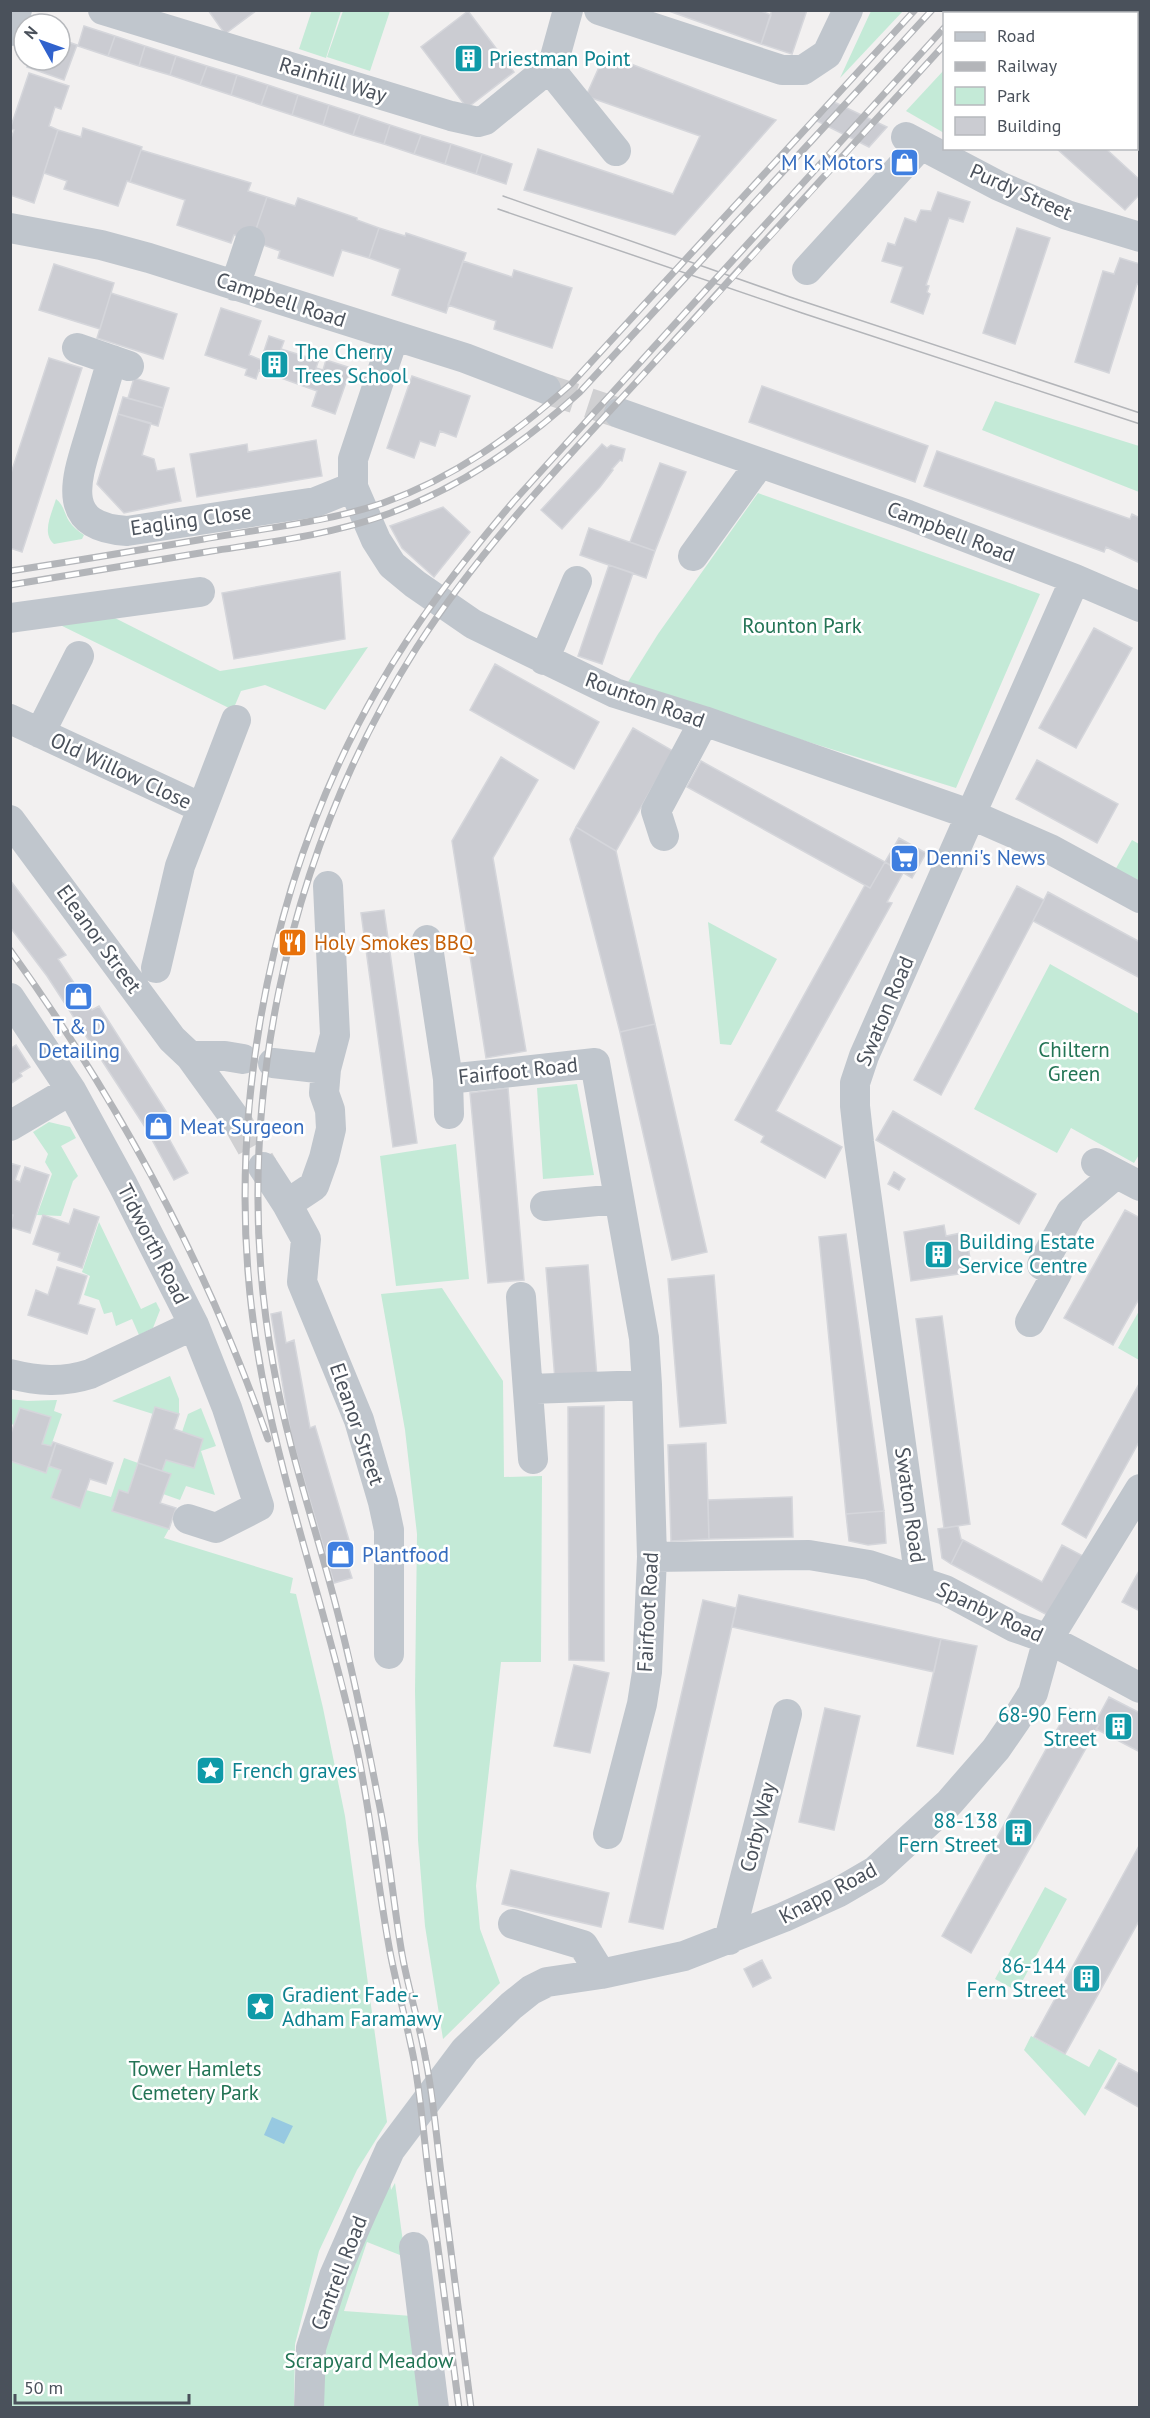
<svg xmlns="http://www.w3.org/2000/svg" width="1150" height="2418" viewBox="0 0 1150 2418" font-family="'PT Sans',sans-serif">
  <rect width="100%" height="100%" fill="#f2f0f0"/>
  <path fill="#c4ead7" d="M312 10 341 11 326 58 299 49Z
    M871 10 903 11 840 78 871 11Z
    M343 11H390L370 71 327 57Z
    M944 70V133L906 111Z
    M995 401 1139 446V492L982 430Z
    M758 493 1040 594 956 788 770 730 628 682 658 634Z
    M56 499C64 505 64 513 69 521 73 527 78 531 84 535L82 539 54 544C41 533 52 513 56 499Z
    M107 614 220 671 368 647 325 710 265 685 241 691 233 710 50 620Z
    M1132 840 1139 844V883L1115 870Z
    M708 922 777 959 731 1045 720 1044Z
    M1050 964 1139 1014 1140 1153 1134 1163 1071 1128 1057 1153 974 1109Z
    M577 1084 594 1175 543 1179 537 1088Z
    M49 1122 70 1127 76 1138 61 1146 78 1176 73 1181 61 1216 37 1215 52 1174 45 1162 48 1154 33 1132Z
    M456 1144 469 1279 396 1286 380 1156Z
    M99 1222 141 1309 156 1302 160 1310 153 1328 139 1335 132 1319 116 1326 112 1312 104 1314 99 1300 84 1295 90 1276 82 1272Z
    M442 1288 503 1381 504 1477 542 1476 541 1662H501L476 1886 480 1929 500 1983 443 2039 425 1926 418 1840 415 1691 417 1534 405 1430 381 1294Z
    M1139 1311V1360L1118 1348Z
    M170 1376 179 1399V1414L155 1407 153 1414 112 1401Z
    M10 1399 27 1401 57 1400 54 1411 62 1414 51 1446 42 1444 50 1417 20 1408 14 1425 11 1424Z
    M201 1408 216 1446 201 1451 215 1495 186 1486 180 1500 163 1494 170 1474 162 1471 166 1460 194 1468 203 1439 182 1432 188 1414Z
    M124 1458 138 1463 128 1493 119 1490 112 1510 169 1529 164 1538 293 1578 290 1593 296 1594 323 1708 345 1816 387 2122 357 2170 319 2251 295 2344 294 2407 11 2408V1461L45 1473 49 1466 61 1470 52 1498 80 1508 86 1490 111 1497Z
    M1045 1887 1067 1899 1017 1991 995 1979Z
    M1031 2036 1089 2067 1099 2049 1117 2059 1085 2116 1024 2050Z
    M389 2165 391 2190 395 2183 405 2257 367 2242 344 2311 412 2316 425 2407 316 2408 329 2310Z"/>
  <path fill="#97c9e1" d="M272 2117 293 2126 284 2144 264 2135Z"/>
  <path fill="#cbccd2" stroke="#d5d6db" stroke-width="1.5" d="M208 10H257L225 34Z
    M666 10H759L771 15 761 44Z
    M772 10H807L792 54 761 44Z
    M468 11 514 72 467 108 421 47Z
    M84 26 115 36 108 56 78 46Z
    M115 36 145 46 139 66 108 56Z
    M60 39 77 45 64 80 27 67 30 60H60Z
    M145 46 176 56 170 75 139 66Z
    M605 54 776 120 675 235 524 190 538 149 673 194 700 136 586 96Z
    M1136 54 1140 57V103L1136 100Z
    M176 56 207 66 200 85 170 75Z
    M207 66 237 75 231 95 200 85Z
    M29 73 69 86 61 109 55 107 49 126 58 130 34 203 10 195V141L14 130 10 129Z
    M237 75 268 85 261 105 231 95Z
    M268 85 298 95 292 115 261 105Z
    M298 95 329 105 323 125 292 115Z
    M834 102 887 127 869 147 817 121Z
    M329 105 360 115 353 135 323 125Z
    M360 115 390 125 384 144 353 135Z
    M390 125 421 135 414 154 384 144Z
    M83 128 142 147 130 182 127 181 118 206 64 189 67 181 44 173 58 130 81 137Z
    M421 135 451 144 445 164 414 154Z
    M451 144 482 154 476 174 445 164Z
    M1056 148H1105L1140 180V194L1125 210Z
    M141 150 251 183 248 191 267 197 252 241 234 235 231 243 177 225 185 200 130 182Z
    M482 154 512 164 506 184 476 174Z
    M938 192 970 202 963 222 949 218 926 285 929 286 927 292 930 294 923 314 891 302 903 267 882 261 888 243 895 245 905 218 916 222 921 210 931 211Z
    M267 197 295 206 298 198 357 218V220L379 228 369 258 342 250 333 276 278 258 280 251 252 241Z
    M379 228 405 236 406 233 466 253 446 313 392 295 400 269 369 258Z
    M1017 228 1050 238 1015 344 983 333Z
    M1120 258 1140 264V285L1137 284 1109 373 1075 362 1103 271 1114 274Z
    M463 261 512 277 514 270 572 288 552 348 494 329 496 321 448 305Z
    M54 264 114 283 100 329 39 310Z
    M111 293 177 314 163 359 97 338Z
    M221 308 261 321 249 355 261 360 269 336 284 341 281 349 307 357 308 353 320 356 316 368 323 370 326 360 351 368 335 414 312 406 317 391 259 370 256 379 245 375 247 369 205 355Z
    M49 358 82 368 22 552 10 548V476Z
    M412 376 470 396 456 437 440 431 435 446 420 441 414 458 387 448Z
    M134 378 169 388 163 408 128 398Z
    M762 386 928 446 915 482 749 422Z
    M123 397 163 408 158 426 118 414Z
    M118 414 151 423 142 455 154 459 157 471 174 468 181 501 124 513 97 484Z
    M316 440 322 476 197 497 190 454 247 444 248 452Z
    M602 444 607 448 611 445 625 449 622 461 620 460 612 469 613 470 600 487 562 529 541 510Z
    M937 451 1130 519 1132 514 1140 518V563L1106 547 1104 552 924 486Z
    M660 463 686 472 655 551 630 542Z
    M443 507 470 532 434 577 402 548 390 526Z
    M589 528 655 551 646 578 580 555Z
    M609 565 633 573 602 664 578 656Z
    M340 572 345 639 234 659 222 593Z
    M1094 628 1132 648 1076 748 1039 728Z
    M495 664 599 722 574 769 470 710Z
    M633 728 673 751 616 851 576 827Z
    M501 757 538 780 493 858 526 1051 486 1058 452 841Z
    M1037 760 1118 804 1097 843 1016 799Z
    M701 761 885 862 870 888 687 787Z
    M576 827 616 851 655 1024 620 1032 570 839Z
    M899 838 926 853 912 878 885 862Z
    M885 862 903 873 887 902 892 903 776 1111 842 1147 825 1178 761 1142 764 1136 735 1120 865 885 870 888Z
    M10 880 66 955 58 959 92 1010 99 1006 167 1113 157 1117 188 1173 174 1180 145 1127 47 976 10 927Z
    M1017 886 1044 900 941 1095 914 1080Z
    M1048 892 1140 942V978L1033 921Z
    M384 910 417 1143 393 1147 361 913Z
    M655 1024 707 1252 672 1260 620 1032Z
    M16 1045 30 1067 20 1073 22 1076 10 1084V1049Z
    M508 1088 524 1280 488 1283 470 1093Z
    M893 1111 1036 1194 1019 1224 876 1140Z
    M10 1163 20 1166 15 1180 20 1182 25 1167 49 1175 30 1233 10 1227 13 1215 10 1214Z
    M894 1172 905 1179 899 1190 888 1184Z
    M74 1209 99 1217 82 1268 58 1260 60 1253 33 1244 43 1215 69 1224Z
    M1125 1210 1140 1218V1297L1113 1345 1064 1318Z
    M944 1225 946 1236 966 1232 972 1272 911 1281 904 1232Z
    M846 1234 884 1511 846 1514 819 1237Z
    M588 1265 597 1377 555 1380 546 1268Z
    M57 1267 87 1276 78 1304 95 1309 87 1334 28 1315 36 1290 48 1295Z
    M714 1275 726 1423 680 1427 668 1279Z
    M281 1312 286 1343 294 1340 310 1428 315 1426 351 1547 343 1550 352 1578 334 1583 291 1435 271 1314Z
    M942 1316 970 1524 944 1528 916 1319Z
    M1140 1382V1440L1086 1538 1062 1524Z
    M604 1406V1661L569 1660 568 1407Z
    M155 1407 179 1414 174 1429 203 1439 194 1468 166 1460 162 1471 138 1463Z
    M20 1408 51 1417 42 1444 51 1446 53 1442 56 1443 46 1473 10 1461V1436Z
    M56 1443 113 1463 106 1484 90 1479 80 1508 51 1498 61 1470 49 1466Z
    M706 1443 709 1539 671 1541 668 1445Z
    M138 1463 171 1474 160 1503 176 1508 169 1529 112 1511 119 1490 128 1493Z
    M792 1497 793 1537 709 1539 708 1500Z
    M884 1511 886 1543 868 1545 849 1541 846 1514Z
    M958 1526 961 1539 963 1540 951 1564 942 1558 938 1529Z
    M963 1540 1042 1582 1062 1545 1083 1556 1051 1617 951 1564Z
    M1140 1569V1611L1122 1602Z
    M739 1595 941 1639 934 1672 732 1627Z
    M703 1600 736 1608 663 1929 629 1922Z
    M941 1639 977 1646 953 1754 917 1746Z
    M574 1665 609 1673 590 1753 554 1746Z
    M1109 1697 1140 1713V1752L1096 1729 1099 1725 1095 1723Z
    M825 1708 860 1716 834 1830 799 1822Z
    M1069 1708 1099 1725 971 1953 942 1936Z
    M1140 1844V1919L1065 2054 1034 2037Z
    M511 1870 609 1893 601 1927 502 1904Z
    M762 1960 771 1978 753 1987 744 1969Z
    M1119 2063 1140 2074V2108L1105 2088Z"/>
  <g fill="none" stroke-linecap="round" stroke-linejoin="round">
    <path stroke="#d0d0d2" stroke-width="30" stroke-dasharray="30 15" stroke-linecap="butt" d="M546 389 619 413
      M237 1121 263 1167"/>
    <path stroke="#c0c6cd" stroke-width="30" d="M103 10 451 116 478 122 485 120 549 68 555 57 568 10
      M599 10 782 70H803L827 54 848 10
      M10 31 17 10
      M549 68 616 151
      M906 137 999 186 1067 215 1140 237
      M10 228 101 245 149 258 465 358 546 389
      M807 270 921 145
      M235 286 250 241
      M394 336 353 459V487L376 540 392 565 415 584 473 624 615 693 704 721 972 815 1050 849 1140 898
      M77 348 129 366
      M112 360C105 384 98 407 91 431 77 477 57 527 127 531L316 502 353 487
      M619 413 908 515 1075 579 1140 607
      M693 556 760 463
      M10 618 200 592
      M544 660 577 581
      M10 719 202 808
      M40 733 79 656
      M10 820 172 1039 190 1056 237 1121
      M664 836 656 811 704 721
      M427 940 448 1079 449 1114
      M156 968 180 866 236 720
      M10 998 71 1090 123 1185 194 1325 227 1408 259 1506 216 1528 188 1519
      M190 1056H225L243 1059
      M273 1063 326 1069
      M448 1079 595 1063 644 1338 647 1385 652 1557 647 1672 642 1704 608 1834
      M10 1126 71 1090
      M1096 1163 1140 1186
      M263 1167 287 1204 306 1239 302 1282 359 1420 383 1502 389 1530V1654
      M287 1204 314 1186 324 1158 331 1129 330 1110 324 1093 326 1069 335 1035 328 886
      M545 1206 618 1199
      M521 1297 533 1459
      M1030 1322 1057 1273 1042 1265 1071 1212 1116 1174
      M10 1374C38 1381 62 1383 90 1374L194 1325
      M529 1389 647 1385
      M652 1557 809 1555 869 1565 945 1590 1014 1627 1048 1639 1071 1651 1140 1688
      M920 1581 859 1142 855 1106V1083L864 1056 1075 579
      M513 1924 583 1945 601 1974
      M729 1940 787 1714
      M414 2247 434 2408
      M309 2408 311 2348 334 2276 362 2212 390 2150 465 2050 511 2006 531 1990 547 1982 601 1974 684 1956 784 1917 839 1892 875 1871 949 1803 996 1749 1016 1720 1033 1693 1048 1639 1140 1489"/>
    <path stroke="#b3b5b9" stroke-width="1.5" d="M503 196 790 297 1140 413
      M498 209 802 313 1140 424"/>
    <defs>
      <path id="rail" d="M957 14 960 10
        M973 14 976 10
        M10 571C75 561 140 550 204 539 264 528 324 523 383 503 454 478 515 434 571 384L915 10
        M10 585C78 574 145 562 212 551 270 542 329 535 385 515 460 488 522 445 580 392L932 10
        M10 950C117 1099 207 1265 268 1439
        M459 2408C449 2331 439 2255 429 2179 424 2139 421 2099 414 2060 407 2024 397 1988 390 1952 377 1883 371 1813 356 1744 329 1621 286 1500 262 1376 218 1148 262 889 378 688 416 621 463 561 513 502L944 28
        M471 2408C461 2329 451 2251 441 2173 436 2134 433 2094 425 2056 419 2022 408 1988 402 1954 393 1902 389 1849 378 1798 364 1725 349 1652 329 1580 309 1508 286 1438 273 1364 229 1119 284 857 417 647 483 544 570 455 652 365 750 259 847 152 944 45"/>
    </defs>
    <use href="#rail" stroke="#b3b5b9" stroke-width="7"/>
    <use href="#rail" stroke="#fff" stroke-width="4.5" stroke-dasharray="14" stroke-linecap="butt"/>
  </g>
  <defs>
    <symbol id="building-square" viewBox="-11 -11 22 22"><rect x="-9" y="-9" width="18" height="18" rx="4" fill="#0f9aa8" stroke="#fff"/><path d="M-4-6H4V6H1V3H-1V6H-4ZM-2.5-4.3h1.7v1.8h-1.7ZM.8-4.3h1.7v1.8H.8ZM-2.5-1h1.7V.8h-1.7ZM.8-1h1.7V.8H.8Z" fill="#fff"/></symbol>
    <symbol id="shop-square" viewBox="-11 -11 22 22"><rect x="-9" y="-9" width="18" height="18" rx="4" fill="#3f7fe0" stroke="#fff"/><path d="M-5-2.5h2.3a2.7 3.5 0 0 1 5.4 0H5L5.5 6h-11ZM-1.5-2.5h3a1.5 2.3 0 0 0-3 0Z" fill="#fff"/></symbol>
    <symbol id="supermarket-square" viewBox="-11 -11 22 22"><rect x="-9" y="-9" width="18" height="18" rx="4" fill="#3f7fe0" stroke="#fff"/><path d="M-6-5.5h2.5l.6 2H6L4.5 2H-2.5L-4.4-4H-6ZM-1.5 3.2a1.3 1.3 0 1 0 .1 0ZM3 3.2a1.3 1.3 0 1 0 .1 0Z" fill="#fff"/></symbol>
    <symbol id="restaurant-square" viewBox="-11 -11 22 22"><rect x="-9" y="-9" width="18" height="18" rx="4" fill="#e8710a" stroke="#fff"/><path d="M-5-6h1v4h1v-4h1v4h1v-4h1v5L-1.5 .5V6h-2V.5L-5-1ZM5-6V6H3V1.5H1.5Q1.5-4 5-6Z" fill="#fff"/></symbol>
    <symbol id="sight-square" viewBox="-11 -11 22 22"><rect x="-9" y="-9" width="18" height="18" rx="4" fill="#0f9aa8" stroke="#fff"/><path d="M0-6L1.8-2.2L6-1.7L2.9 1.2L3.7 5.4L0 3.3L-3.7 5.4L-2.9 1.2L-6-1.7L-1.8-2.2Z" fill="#fff"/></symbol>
  </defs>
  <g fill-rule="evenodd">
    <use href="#building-square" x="452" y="42" width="33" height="33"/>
    <use href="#shop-square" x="888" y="146" width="33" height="33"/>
    <use href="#building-square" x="258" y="348" width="33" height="33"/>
    <use href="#supermarket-square" x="888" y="842" width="33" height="33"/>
    <use href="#restaurant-square" x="276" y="926" width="33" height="33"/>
    <use href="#shop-square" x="62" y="980" width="33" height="33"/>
    <use href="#shop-square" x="142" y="1110" width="33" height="33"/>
    <use href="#building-square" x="922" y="1238" width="33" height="33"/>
    <use href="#shop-square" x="324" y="1538" width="33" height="33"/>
    <use href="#building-square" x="1102" y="1710" width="33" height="33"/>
    <use href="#sight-square" x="194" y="1754" width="33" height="33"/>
    <use href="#building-square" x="1002" y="1816" width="33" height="33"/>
    <use href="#building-square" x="1070" y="1962" width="33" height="33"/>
    <use href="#sight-square" x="244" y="1990" width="33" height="33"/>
  </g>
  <g text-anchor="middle" stroke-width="5" stroke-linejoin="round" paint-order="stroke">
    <g font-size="21" fill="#0d838f" stroke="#fff" text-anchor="start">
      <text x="489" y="66">Priestman Point</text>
      <text x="295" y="359">The Cherry<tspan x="295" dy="24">Trees School</tspan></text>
      <text x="959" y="1249">Building Estate<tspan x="959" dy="24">Service Centre</tspan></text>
      <text x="1097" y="1722" text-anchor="end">68-90 Fern<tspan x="1097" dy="24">Street</tspan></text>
      <text x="232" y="1778">French graves</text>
      <text x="998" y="1828" text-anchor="end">88-138<tspan x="998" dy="24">Fern Street</tspan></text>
      <text x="1066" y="1973" text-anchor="end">86-144<tspan x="1066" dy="24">Fern Street</tspan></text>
      <text x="282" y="2002">Gradient Fade -<tspan x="282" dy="24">Adham Faramawy</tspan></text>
    </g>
    <g font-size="21" fill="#4a515b" stroke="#fff">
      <text transform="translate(333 80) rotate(17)" y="7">Rainhill Way</text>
      <text transform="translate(1021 192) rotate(24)" y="7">Purdy Street</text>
      <text transform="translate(281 300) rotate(18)" y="7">Campbell Road</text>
      <text transform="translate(191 520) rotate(-8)" y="7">Eagling Close</text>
      <text transform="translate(951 532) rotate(21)" y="7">Campbell Road</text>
      <text transform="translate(645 700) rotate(20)" y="7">Rounton Road</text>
      <text transform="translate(121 771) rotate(25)" y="7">Old Willow Close</text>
      <text transform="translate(99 939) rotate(54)" y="7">Eleanor Street</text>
      <text transform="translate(885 1011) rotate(-67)" y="7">Swaton Road</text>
      <text transform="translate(518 1071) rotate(-6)" y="7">Fairfoot Road</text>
      <text transform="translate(153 1244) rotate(63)" y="7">Tidworth Road</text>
      <text transform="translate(357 1424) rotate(71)" y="7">Eleanor Street</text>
      <text transform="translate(910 1505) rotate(82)" y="7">Swaton Road</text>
      <text transform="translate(648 1612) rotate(-87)" y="7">Fairfoot Road</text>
      <text transform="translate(990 1612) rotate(25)" y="7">Spanby Road</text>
      <text transform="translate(758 1827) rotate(-76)" y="7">Corby Way</text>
      <text transform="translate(828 1893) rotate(-28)" y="7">Knapp Road</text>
      <text transform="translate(339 2273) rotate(-69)" y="7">Cantrell Road</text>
    </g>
    <g font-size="21" fill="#366cbe" stroke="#fff" text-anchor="start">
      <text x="883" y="170" text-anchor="end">M K Motors</text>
      <text x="926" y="865">Denni's News</text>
      <text x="79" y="1034" text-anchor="middle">T &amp; D<tspan x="79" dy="24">Detailing</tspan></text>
      <text x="180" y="1134">Meat Surgeon</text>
      <text x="362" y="1562">Plantfood</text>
    </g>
    <g font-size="21" fill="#237455" stroke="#fff">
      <text x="802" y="633">Rounton Park</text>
      <text x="1074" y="1057">Chiltern<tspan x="1074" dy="24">Green</tspan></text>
      <text x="195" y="2076">Tower Hamlets<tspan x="195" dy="24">Cemetery Park</tspan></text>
      <text x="369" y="2368">Scrapyard Meadow</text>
    </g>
    <g font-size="21" fill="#c56008" stroke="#fff" text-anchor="start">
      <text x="314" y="950">Holy Smokes BBQ</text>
    </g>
  </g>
  <rect width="1150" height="2418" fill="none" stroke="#4a515b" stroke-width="24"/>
  <rect x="943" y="12" width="195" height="138" fill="#ffffff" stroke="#b7b9bd" stroke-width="1.5"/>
  <rect x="955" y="32" width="30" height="9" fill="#c0c6cd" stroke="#b7b9bd" stroke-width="1.5"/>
  <text x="997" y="42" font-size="18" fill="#4a515b">Road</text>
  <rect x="955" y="62" width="30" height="9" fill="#b3b5b9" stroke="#b7b9bd" stroke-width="1.5"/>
  <text x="997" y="72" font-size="18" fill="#4a515b">Railway</text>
  <rect x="955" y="87" width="30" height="18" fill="#c4ead7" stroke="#b7b9bd" stroke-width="1.5"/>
  <text x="997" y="102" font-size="18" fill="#4a515b">Park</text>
  <rect x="955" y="117" width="30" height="18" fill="#cbccd2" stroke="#b7b9bd" stroke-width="1.5"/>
  <text x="997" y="132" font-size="18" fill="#4a515b">Building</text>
  <g transform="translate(42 42) rotate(310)"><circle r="28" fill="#ffffff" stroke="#b7b9bd" stroke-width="1.5"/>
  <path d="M0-4.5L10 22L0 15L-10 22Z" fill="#3062cd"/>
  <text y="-9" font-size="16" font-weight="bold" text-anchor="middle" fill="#4a515b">N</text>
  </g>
  <path d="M15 2394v9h174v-9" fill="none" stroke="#4a515b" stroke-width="3"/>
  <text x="24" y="2394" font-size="18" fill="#4a515b" stroke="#ffffff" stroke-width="4.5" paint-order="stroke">50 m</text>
</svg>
